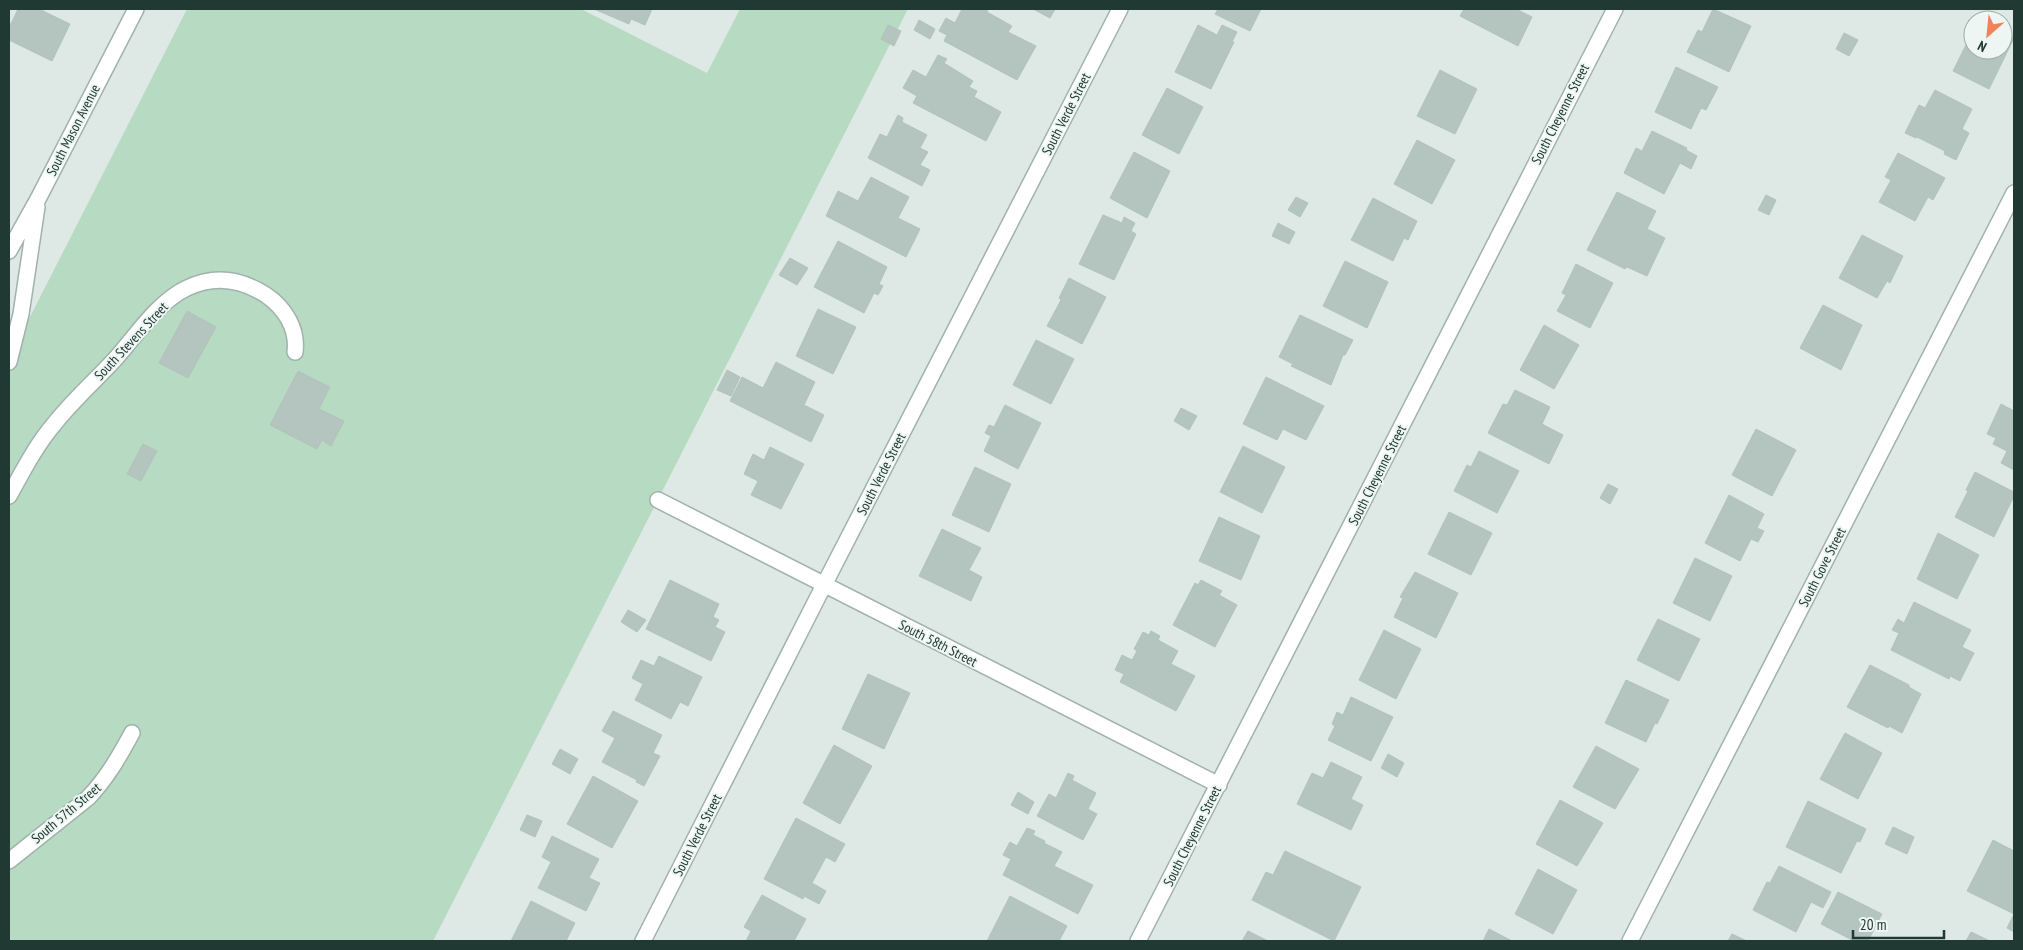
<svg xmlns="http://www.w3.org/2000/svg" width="2023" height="950" viewBox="0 0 2023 950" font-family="'PT Sans Narrow',sans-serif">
  <rect width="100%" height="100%" fill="#dee9e5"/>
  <path fill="#b7dac3" d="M187 9H581L707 73 740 9H908L433 941H9V358Z"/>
  <path fill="#b4c4be" stroke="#b1c3bc" d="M18 9H39L70 24 52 61 9 40V23L11 24Z
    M594 9H652L645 25 631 19 629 24Z
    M962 9H988L987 12 1012 26 1008 32 1036 46 1017 80 944 41 947 35 939 31 946 18 955 23Z
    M1033 9H1055L1050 18Z
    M1218 9H1261L1250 31 1215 14Z
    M1464 9H1516L1532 17 1518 46 1460 16Z
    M1713 9 1751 26 1729 72 1687 52 1698 30 1702 32Z
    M919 20 935 29 930 39 914 30Z
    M888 25 901 31 894 46 881 39Z
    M1198 25 1217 35 1222 25 1237 32 1232 42H1234L1211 89 1175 72Z
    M1973 31V50H2003V32L2014 38 1989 89 1953 71Z
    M1844 33 1858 40 1849 56 1836 49Z
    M938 55 947 59 944 63 973 81 969 87 977 91 974 97 1001 112 986 141 913 103 917 96 903 88 913 70 926 77Z
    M1676 67 1718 87 1706 110 1701 108 1691 129 1655 112Z
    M1440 70 1477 89 1455 134 1417 116Z
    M1167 88 1203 107 1179 154 1142 135Z
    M1935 90 1972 109 1962 129 1969 133 1956 160 1944 154 1945 151 1917 137 1916 138 1905 133 1919 105 1925 108Z
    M898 115 903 118 902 122 927 135 920 148 928 152 920 165 930 170 922 186 868 158 880 134 887 137Z
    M1652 131 1687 148 1686 150 1697 156 1691 169 1680 163 1664 194 1624 173 1636 148 1642 151Z
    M1417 140 1455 160 1432 204 1394 184Z
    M1134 152 1170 171 1147 218 1110 198Z
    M1898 153 1945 178 1933 200 1928 197 1915 221 1879 202 1891 180 1885 177Z
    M871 177 909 197 898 218 920 229 906 257 826 216 838 191 858 201Z
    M1617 192 1656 211 1647 229 1665 238 1647 276 1627 267 1625 269 1587 250Z
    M1766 195 1776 200 1769 215 1758 210Z
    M1296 197 1308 203 1300 217 1288 210Z
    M1373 198 1417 221 1408 240 1404 238 1393 261 1351 240Z
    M1103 215 1122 223 1124 217 1135 223 1131 231 1136 234 1114 280 1079 264Z
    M1278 223 1295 232 1289 244 1272 236Z
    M1862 235 1903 256 1890 283 1887 281 1877 298 1839 278Z
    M838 241 887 267 879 284 883 286 878 295 874 293 864 313 814 287Z
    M790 258 808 268 797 285 779 275Z
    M1345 261 1388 282 1367 328 1323 306Z
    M1576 264 1613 283 1590 328 1557 311 1566 295 1562 293Z
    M1069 278 1106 297 1082 344 1047 326 1061 300 1059 298Z
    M1823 305 1862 325 1841 370 1800 348Z
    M818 309 856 327 833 374 796 356Z
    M187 311 216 327 188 378 159 363Z
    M1300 315 1353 340 1345 355H1343L1331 385 1291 366 1293 364 1279 357Z
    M1544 325 1579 345 1554 389 1520 370Z
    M1036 340 1074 359 1051 404 1013 385Z
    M776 362 815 382 804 405 824 415 811 442 730 401 742 377 763 388Z
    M727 370 740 377 731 396 717 390Z
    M298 371 330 387 319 409 344 421 331 446 322 440 317 449 270 425Z
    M1266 377 1324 406 1306 440 1283 429 1277 440 1243 424Z
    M1515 390 1550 407 1542 424 1563 435 1549 464 1488 433 1503 404 1507 405Z
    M2001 404 2014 411V470L2001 463 2007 451 1993 444 1996 438 1987 434Z
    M1005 405 1041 423 1018 469 984 451 991 436 985 433 989 425 994 427Z
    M1181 408 1197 416 1189 430 1174 421Z
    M1756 429 1796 450 1772 496 1732 475Z
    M143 444 157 451 141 481 127 474Z
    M1243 446 1285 467 1262 513 1220 492Z
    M770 447 804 464 781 509 751 495 758 481 744 474 753 454 764 460Z
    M1479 451 1519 471 1497 513 1454 491 1467 465 1471 467Z
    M975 467 1011 484 989 532 952 515Z
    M1975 472 2014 492V496L1994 537 1955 517 1968 491 1966 490Z
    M1608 484 1618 489 1610 504 1600 498Z
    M1729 495 1764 514 1757 528 1764 531 1758 542 1751 539 1740 561 1705 543Z
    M1449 512 1492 533 1471 575 1428 554Z
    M1219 517 1260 536 1241 580 1199 561Z
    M942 529 981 548 969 570 982 577 971 601 919 576Z
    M1938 533 1979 555 1957 599 1917 579Z
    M1695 558 1732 576 1710 621 1673 603Z
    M1415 572 1458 593 1436 638 1394 617 1403 598 1400 597Z
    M670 580 719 604 713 617 719 620 715 627 725 632 711 661 646 629Z
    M1201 580 1222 591 1219 595 1237 605 1215 647 1173 625 1195 583 1198 585Z
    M1914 602 1971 630 1962 647 1974 653 1960 681 1950 676 1949 679 1891 650 1899 633 1892 630 1898 619 1904 623Z
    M628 610 646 620 637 632 621 622Z
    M1658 619 1700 639 1679 681 1637 660Z
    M1384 630 1421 649 1396 699 1359 680Z
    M1151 631 1160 636 1158 640 1178 651 1171 664 1195 676 1176 711 1120 682 1124 674 1115 670 1122 655 1132 660 1137 651 1134 649 1143 632 1149 635Z
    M659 656 702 677 688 706 680 702 671 719 635 700 643 684 632 678 641 660 654 666Z
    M1870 665 1909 685V687L1921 694 1902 733 1889 726 1888 728 1847 707Z
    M868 674 910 693 884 749 842 729Z
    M1626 680 1669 700 1657 724 1655 723 1646 742 1605 723Z
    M1351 697 1393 717 1371 761 1328 740 1335 726 1332 724 1337 712 1343 715Z
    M613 711 662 735 653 753 660 756 644 786 636 782 637 780 602 762 615 738 602 731Z
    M1845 733 1882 753 1858 799 1820 779Z
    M834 745 872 766 840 824 803 803Z
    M1596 746 1639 769 1615 809 1573 787Z
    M560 749 578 759 570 774 552 764Z
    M1388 754 1404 763 1397 777 1381 768Z
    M1331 762 1362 777 1351 799 1363 805 1351 830 1297 804 1312 773 1323 778Z
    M1068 773 1074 776 1072 780 1096 793 1088 809 1097 814 1083 840 1037 816 1049 794 1056 798Z
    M593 776 638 801 612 848 567 824Z
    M1018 792 1034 802 1028 814 1011 805Z
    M1560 800 1603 823 1577 866 1536 844Z
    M1808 801 1866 829 1860 842 1857 841 1841 873 1786 847Z
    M527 815 542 821 535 837 520 830Z
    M796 818 845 844 835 862 826 857 812 883 826 891 819 904 804 896 803 899 764 879Z
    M1893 827 1914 837 1907 854 1885 844Z
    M1027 828 1035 831 1033 835 1045 841 1044 843 1062 852 1054 866 1093 885 1078 914 1003 875 1011 859 1003 855 1010 842 1017 846Z
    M552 836 599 859 589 878 600 883 586 911 538 888 551 862 542 857Z
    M1993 840 2014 851V932L2007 928 2014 914 1967 891Z
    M1285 851 1361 887 1334 941 1252 900 1266 872 1273 875Z
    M1779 866 1831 892 1823 908 1811 902 1796 932 1753 910 1767 882 1770 883Z
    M1538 869 1577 890 1553 934 1515 914Z
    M1838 892 1882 914 1868 941H1854L1821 924Z
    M762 895 806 919 794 941H746L751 931 744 927Z
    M1010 896 1067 926 1059 941H987Z
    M531 901 575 923 566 941H511Z
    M1489 929 1512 941H1483Z
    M1248 931 1268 941H1242Z
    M1971 932 1990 941H1966Z
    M1732 934 1747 941H1728Z"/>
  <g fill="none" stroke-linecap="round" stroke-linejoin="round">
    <defs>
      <path id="street" d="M9 251 38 199 136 9
        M9 362 21 314 37 207
        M9 496C23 471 36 445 55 423 74 399 97 379 117 357 138 333 158 302 187 288 214 275 241 279 266 295 285 308 298 329 295 352
        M658 500 1219 785
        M9 861 88 798C107 778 119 757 132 733
        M643 941 824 585 1120 9
        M1138 941 1615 9
        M1630 941 2014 193"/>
    </defs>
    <use href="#street" stroke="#a1b1ac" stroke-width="18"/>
    <use href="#street" stroke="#fff" stroke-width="15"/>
  </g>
  <g text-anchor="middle" stroke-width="4" stroke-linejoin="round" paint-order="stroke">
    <g font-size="14" fill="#203933" stroke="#eef6f3">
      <text transform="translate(1066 114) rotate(-63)" y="5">South Verde Street</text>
      <text transform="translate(1560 114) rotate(-63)" y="5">South Cheyenne Street</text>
      <text transform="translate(73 130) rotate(-63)" y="5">South Mason Avenue</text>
      <text transform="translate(131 341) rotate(-47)" y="5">South Stevens Street</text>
      <text transform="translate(881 474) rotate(-63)" y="5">South Verde Street</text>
      <text transform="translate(1377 475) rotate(-63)" y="5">South Cheyenne Street</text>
      <text transform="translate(1822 567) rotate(-63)" y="5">South Gove Street</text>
      <text transform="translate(938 643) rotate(27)" y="5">South 58th Street</text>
      <text transform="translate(66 813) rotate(-40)" y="5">South 57th Street</text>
      <text transform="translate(697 835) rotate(-63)" y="5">South Verde Street</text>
      <text transform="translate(1192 836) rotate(-63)" y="5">South Cheyenne Street</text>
    </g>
  </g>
  <rect width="2023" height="950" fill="none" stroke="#203933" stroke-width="20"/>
  <g transform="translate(1988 35) rotate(207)"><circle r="24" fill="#eef6f3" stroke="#9caaa6"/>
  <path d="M0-4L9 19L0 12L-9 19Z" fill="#ee8458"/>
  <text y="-8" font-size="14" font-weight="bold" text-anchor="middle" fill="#203933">N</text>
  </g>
  <path d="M1853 930v8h91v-8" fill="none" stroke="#203933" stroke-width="2.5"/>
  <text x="1860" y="930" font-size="15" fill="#203933" stroke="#eef6f3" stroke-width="4" paint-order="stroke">20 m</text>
</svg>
